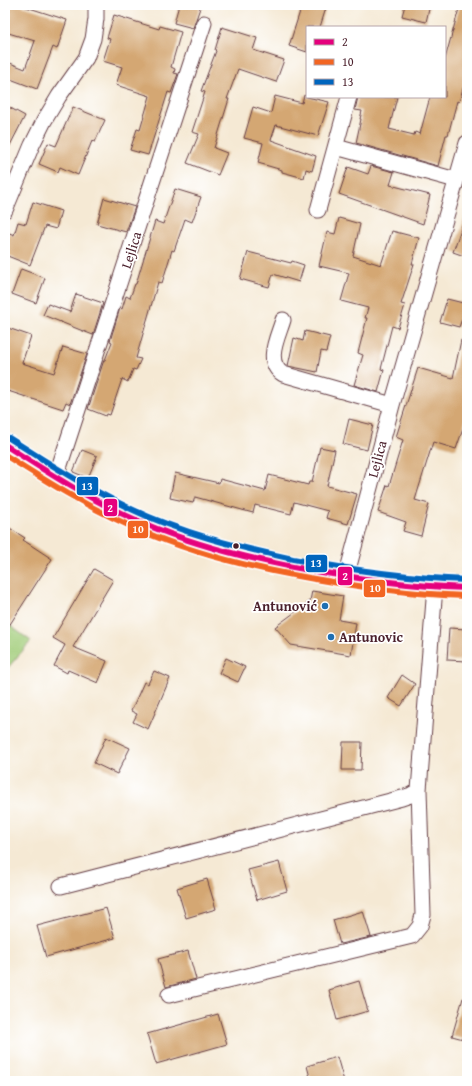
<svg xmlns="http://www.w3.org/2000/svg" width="472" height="1086" viewBox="0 0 472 1086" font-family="'Gentium Book Plus',serif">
  <rect width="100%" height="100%" fill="#fff"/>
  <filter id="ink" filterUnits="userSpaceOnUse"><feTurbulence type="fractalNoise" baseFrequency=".025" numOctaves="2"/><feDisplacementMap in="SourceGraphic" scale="8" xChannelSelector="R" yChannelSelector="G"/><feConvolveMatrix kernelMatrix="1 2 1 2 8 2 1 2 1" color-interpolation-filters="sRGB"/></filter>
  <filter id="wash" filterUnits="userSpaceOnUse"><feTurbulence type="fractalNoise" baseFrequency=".012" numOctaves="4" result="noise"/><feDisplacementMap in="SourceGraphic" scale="16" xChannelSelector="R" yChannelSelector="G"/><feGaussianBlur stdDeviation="0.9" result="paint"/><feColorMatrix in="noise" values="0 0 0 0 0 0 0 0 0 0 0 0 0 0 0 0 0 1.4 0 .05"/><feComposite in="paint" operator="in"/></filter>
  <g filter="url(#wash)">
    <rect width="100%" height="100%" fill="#f5e9d4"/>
    <path fill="#a2cd7a" stroke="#767652" d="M5 622 31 641 5 671Z"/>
    <g id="blocks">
      <path fill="#d4a773" d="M5 5H20L67 20 57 49 53 47 37 89 5 77V61L25 69 35 41 5 32Z
        M179 5H201L193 28 174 23Z
        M302 5H327L320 27H307V52L289 46Z
        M405 5H430L426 22 402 16Z
        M460 5H467V75L459 102 457 101 448 135H446L438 166 356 143 361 119H360L362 111 355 110 358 97H397L389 129 414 135 415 132 420 134 430 97H445V59Z
        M114 15 159 29 160 26 181 32 171 67 175 69 174 73 178 74 171 93 168 92 148 155 130 150 137 129 140 130 150 96 116 85 122 67 103 61 110 39 107 38Z
        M222 27 257 38 253 50 284 60 276 82 238 69 227 99H229L214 148 227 153 218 175 187 163 199 134 192 132 205 92 201 91 216 51 215 50Z
        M304 95 307 97 329 102 318 136 276 125 271 140 316 156 312 171 306 169 304 178 282 172V170L258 163 263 143 244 138 253 107 271 113 275 96 302 103Z
        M5 105 25 116 5 155Z
        M73 107 105 120 95 142 92 141 78 175 60 167 58 172 39 164 48 143 56 146Z
        M371 166 394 172 390 185 430 195 423 224 339 194 348 167 368 174Z
        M175 189 201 197 192 222 185 219 174 251 172 250 162 283 158 282 136 358 141 359 136 370 133 369 128 382 122 379 110 415 107 414 106 416 88 409 104 360H105L112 342 110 341 120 308 122 309 126 296 130 298 135 284H136L155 221 163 224Z
        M104 198 135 207 126 232 97 224Z
        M33 202 61 211 56 229 45 226 30 265 5 255V231L14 235 18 222 26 224Z
        M465 217H467V257L453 252Z
        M339 218 360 224 353 256 381 265 392 231 419 238 412 264H414L401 304 405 305 398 328 392 326 381 369 384 370 378 392 354 385 363 355 358 353 367 318H365L368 308 341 301 349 273 319 266 327 232 335 234Z
        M248 252 291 263 292 261 304 265 299 282 273 274 269 287 240 279Z
        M21 269 45 278 36 303 12 294Z
        M76 294 103 303 93 335 43 315 48 304 70 312Z
        M447 299 467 304V321L462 319 459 327 440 322Z
        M5 327 31 336 22 363 54 373 63 347 87 354 70 404 66 402 63 409 5 390Z
        M305 331 330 337 326 352 321 351 317 372 288 366 294 338 303 341Z
        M461 340 467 341V413L464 426 456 449 433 442 415 500 429 504 421 536 403 531 406 522 378 512 387 485 389 486 403 440 396 437 418 368 453 378Z
        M349 419 373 425 367 450 343 444Z
        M320 447 335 450 327 486 357 494 348 524 326 518 328 511 294 502 291 514 255 505 253 513 195 497 193 503 170 498 175 473 219 483 220 479 265 491 269 475 308 485 309 482H312Z
        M82 450 97 456 88 478 73 472Z
        M5 525 25 538 23 540 52 559 5 632Z
        M94 569 113 580 73 647 107 661 98 683 68 670 67 673 54 666 65 645 53 638Z
        M312 591 343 596 339 620 356 623 351 655 291 645 275 627 310 601Z
        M449 628 467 629V661L447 660Z
        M226 658 245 667 238 682 219 673Z
        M154 671 170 678 148 729 133 722 137 714 131 711 144 682 148 684Z
        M402 675 415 684 401 706 388 698Z
        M106 737 130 748 117 774 94 763Z
        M343 742H362L361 770H342Z
        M279 862 287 891 257 900 248 870Z
        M207 879 216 909 186 918 177 888Z
        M106 908 115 938 46 957 37 926Z
        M363 911 371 937 340 944 333 920Z
        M188 951 196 979 166 987 158 959Z
        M359 981 368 1011 337 1020 329 990Z
        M463 998H467V1040L452 1036Z
        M218 1014 227 1044 156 1064 147 1034Z
        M337 1057 344 1081H311L307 1066Z"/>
    </g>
  </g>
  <g filter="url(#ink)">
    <use href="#blocks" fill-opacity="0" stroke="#643d44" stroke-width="1"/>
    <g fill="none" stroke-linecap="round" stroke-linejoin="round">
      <defs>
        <path id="minor" d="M336 147 456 180
          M5 210 32 145 44 121 59 96 86 58 93 39 96 19V5
          M318 210 349 97
          M283 320C278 337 264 362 283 374L392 405
          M56 477 204 23
          M346 577 392 405 467 143
          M61 886 402 798 411 795 419 790
          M169 995 412 936 420 926 423 915 419 790 435 587"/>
        <path id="major" d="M5 445C50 474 95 503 145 524 194 545 247 558 299 568 354 579 410 587 467 588"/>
      </defs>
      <use href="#minor" stroke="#643d44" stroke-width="17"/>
      <use href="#major" stroke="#643d44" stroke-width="21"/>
      <use href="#minor" stroke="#fff" stroke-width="15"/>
      <use href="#major" stroke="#fff" stroke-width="19"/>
      <defs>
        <path id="bus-1" d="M5 445C50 474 95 503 145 524 192 544 242 557 293 567 350 578 408 586 467 588"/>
        <path id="bus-2" d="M5 455C49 483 94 511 142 531 190 552 241 565 293 575 350 586 408 594 467 596"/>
        <path id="bus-3" d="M9 438C48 463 87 488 129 508 181 533 237 547 293 559 351 570 408 578 467 580"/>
      </defs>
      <use href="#bus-1" stroke="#fff" stroke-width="9"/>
      <use href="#bus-2" stroke="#fff" stroke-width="9"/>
      <use href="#bus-3" stroke="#fff" stroke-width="9"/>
      <use href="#bus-1" stroke="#e5007d" stroke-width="6"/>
      <use href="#bus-2" stroke="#f26522" stroke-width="6"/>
      <use href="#bus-3" stroke="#0065bd" stroke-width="6"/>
    </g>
  </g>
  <circle fill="#4a1f2b" stroke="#fff" stroke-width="1.5" cx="236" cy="546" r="3.5"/>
  <g fill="#1f6fb2" stroke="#fff" stroke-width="1.5">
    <circle cx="325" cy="606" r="4"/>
    <circle cx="331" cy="637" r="4"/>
  </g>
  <g text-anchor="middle" stroke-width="3.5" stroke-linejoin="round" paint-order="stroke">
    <g font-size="14" fill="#4a1f2b" stroke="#fff">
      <text transform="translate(131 250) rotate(-72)" y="5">Lejlica</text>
      <text transform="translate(377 459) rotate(-75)" y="5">Lejlica</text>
    </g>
    <g font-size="14" font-weight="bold" fill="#4a1f2b" stroke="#fff" text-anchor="end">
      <text x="317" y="611">Antunović</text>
      <text x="339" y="642" text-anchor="start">Antunovic</text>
    </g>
  </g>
  <g stroke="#fff" stroke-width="1.5">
    <rect x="76" y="476" width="23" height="20" rx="4" fill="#0065bd"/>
    <rect x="103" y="498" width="15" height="19" rx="4" fill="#e5007d"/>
    <rect x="127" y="520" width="22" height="19" rx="4" fill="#f26522"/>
    <rect x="305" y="554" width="23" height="19" rx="4" fill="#0065bd"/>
    <rect x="337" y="566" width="16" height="20" rx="4" fill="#e5007d"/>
    <rect x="363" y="579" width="23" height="19" rx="4" fill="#f26522"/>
  </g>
  <g font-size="11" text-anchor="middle" font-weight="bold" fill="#fff">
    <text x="87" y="490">13</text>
    <text x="110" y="512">2</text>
    <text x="138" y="533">10</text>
    <text x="316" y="567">13</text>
    <text x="345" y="580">2</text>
    <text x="375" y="592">10</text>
  </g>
  <rect width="472" height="1086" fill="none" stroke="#fff" stroke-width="20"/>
  <rect x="306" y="26" width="140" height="72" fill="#ffffff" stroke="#b7a5aa"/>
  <rect x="314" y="39" width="20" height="6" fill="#e5007d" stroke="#b7a5aa"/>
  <text x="342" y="46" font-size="12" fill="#4a1f2b">2</text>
  <rect x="314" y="59" width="20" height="6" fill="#f26522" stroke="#b7a5aa"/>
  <text x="342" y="66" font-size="12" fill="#4a1f2b">10</text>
  <rect x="314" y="79" width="20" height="6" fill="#0065bd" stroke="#b7a5aa"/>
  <text x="342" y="86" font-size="12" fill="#4a1f2b">13</text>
</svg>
